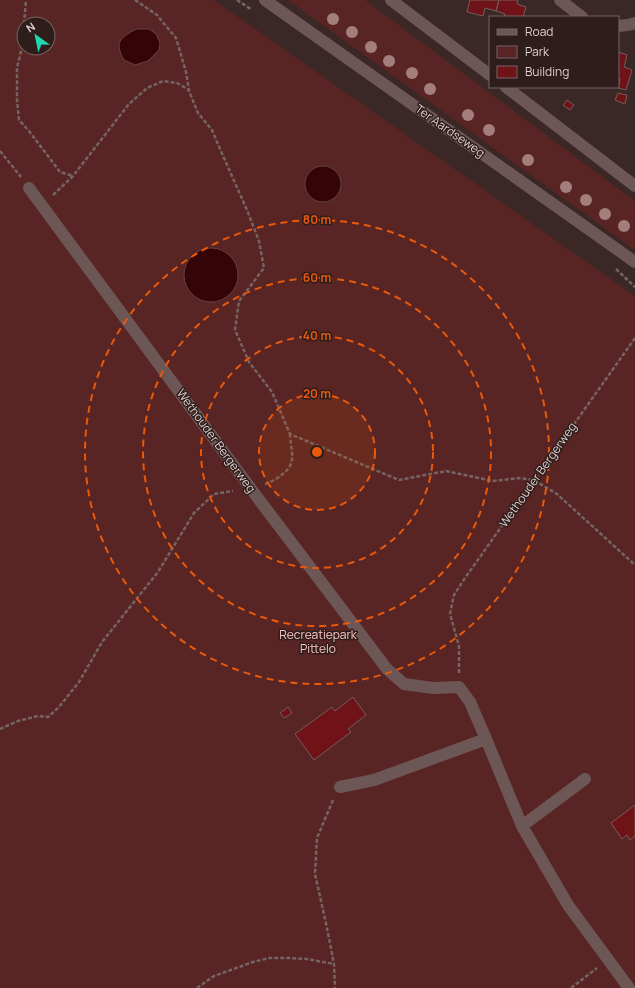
<svg xmlns="http://www.w3.org/2000/svg" width="635" height="988" viewBox="0 0 635 988" font-family="Manrope,sans-serif">
  <rect width="100%" height="100%" fill="#3a2726"/>
  <path fill="#582524" fill-rule="evenodd" d="M0 0H214L635 296V988H0ZM24 24H48V48H24Z
    M288 0H365L635 201V250Z"/>
  <path fill="#340407" stroke="#674143" d="M136 29H149L156 34 160 43 159 50 148 61 135 65 124 60C114 42 120 38 136 29Z
    M305 184a18 18 0 1 1 36 0a18 18 0 1 1-36 0Z
    M184 275a27 27 0 1 1 54 0a27 27 0 1 1-54 0Z"/>
  <path fill="#701319" stroke="#735d5b" d="M470 0H499L496 11 485 8 483 16 467 12Z
    M499 0H518L517 4 526 7 523 17H504L505 14 496 11Z
    M618 52 627 55 624 67 632 70 626 90 618 88 620 79H618Z
    M618 93 627 95 625 104 615 100Z
    M567 100 574 105 570 110 563 105Z
    M353 697 366 715 348 729 351 732 314 760 295 734 332 707 335 711Z
    M288 707 292 713 284 718 280 713Z
    M635 805V836L630 840 627 835 622 839 611 823Z"/>
  <g fill="none" stroke-linecap="round" stroke-linejoin="round">
    <path stroke="#756463" stroke-width="2.5" stroke-dasharray="4 2" stroke-linecap="butt" d="M135 0 157 15 176 38 186 72 189 91 198 113 212 130 220 149 247 210 259 241 264 268 239 301 235 330 249 362 272 392 290 434 399 480 446 471 493 481 519 478 534 480 557 494 635 565
      M237 0 252 10
      M24 24 26 0
      M24 27 23 43 17 68V101L19 120 29 131 60 172 73 176
      M0 151 21 177
      M53 195 73 176 129 104 147 88 163 81 177 83 189 90
      M616 269 635 287
      M265 484C275 481 292 470 292 459 293 451 290 442 290 434
      M459 673V646L450 614 454 595 465 578 635 338
      M0 729 18 721 38 716 48 717 59 707 79 682 102 642 158 572 194 513 214 494 233 491
      M333 800 317 838 315 874 327 928 334 964 335 988
      M197 988 214 976 253 962 269 958H289L307 959 334 964
      M571 988 597 968"/>
    <path stroke="#6d5756" stroke-width="12" d="M265 0 635 262
      M391 0 490 75
      M560 0 582 17
      M618 26 628 25 635 23
      M506 87 635 186
      M29 188 251 489 387 669 404 684 433 688 459 687 470 702 486 739 522 826 568 905 629 988
      M340 787 374 780 486 739
      M522 826 585 779"/>
  </g>
  <g fill="#a47e7b">
    <circle cx="333" cy="19" r="6"/>
    <circle cx="352" cy="32" r="6"/>
    <circle cx="371" cy="47" r="6"/>
    <circle cx="389" cy="61" r="6"/>
    <circle cx="412" cy="73" r="6"/>
    <circle cx="430" cy="89" r="6"/>
    <circle cx="468" cy="115" r="6"/>
    <circle cx="489" cy="130" r="6"/>
    <circle cx="528" cy="160" r="6"/>
    <circle cx="566" cy="187" r="6"/>
    <circle cx="586" cy="200" r="6"/>
    <circle cx="605" cy="214" r="6"/>
    <circle cx="624" cy="226" r="6"/>
  </g>
  <circle cx="317" cy="452" r="58" fill="#e8590c" fill-opacity=".12"/>
  <g fill="none" stroke="#e8590c" stroke-width="2" stroke-dasharray="7 5">
    <circle cx="317" cy="452" r="58"/>
    <circle cx="317" cy="452" r="116"/>
    <circle cx="317" cy="452" r="174"/>
    <circle cx="317" cy="452" r="232"/>
  </g>
  <g text-anchor="middle" stroke-width="3" stroke-linejoin="round" paint-order="stroke">
    <g font-size="12" fill="#ddd0cf" stroke="#2f1d1c">
      <text transform="translate(450 131) rotate(35)" y="4">Ter Aardseweg</text>
      <text transform="translate(216 441) rotate(54)" y="4">Wethouder Bergerweg</text>
      <text transform="translate(538 475) rotate(-55)" y="4">Wethouder Bergerweg</text>
    </g>
    <g font-size="12" fill="#fbc5c1" stroke="#2f1d1c">
      <text x="318" y="639">Recreatiepark<tspan x="318" dy="14">Pittelo</tspan></text>
    </g>
  </g>
  <circle cx="317" cy="452" r="6" fill="#e8590c" stroke="#2f1d1c" stroke-width="2"/>
  <g font-size="12" text-anchor="middle" font-weight="bold" fill="#e8590c" stroke="#2f1d1c" stroke-width="3" stroke-linejoin="round" paint-order="stroke">
    <text x="317" y="224">80 m</text>
    <text x="317" y="282">60 m</text>
    <text x="317" y="340">40 m</text>
    <text x="317" y="398">20 m</text>
  </g>
  <rect x="489" y="16" width="130" height="72" fill="#2f1d1c" stroke="#756564"/>
  <rect x="497" y="29" width="20" height="6" fill="#6d5756" stroke="#756564"/>
  <text x="525" y="36" font-size="12" fill="#ddd0cf">Road</text>
  <rect x="497" y="46" width="20" height="12" fill="#582524" stroke="#756564"/>
  <text x="525" y="56" font-size="12" fill="#ddd0cf">Park</text>
  <rect x="497" y="66" width="20" height="12" fill="#701319" stroke="#756564"/>
  <text x="525" y="76" font-size="12" fill="#ddd0cf">Building</text>
  <g transform="translate(36 36) rotate(327)"><circle r="19" fill="#2f1d1c" stroke="#756564"/>
  <path d="M0-3L7 15L0 10L-7 15Z" fill="#22d5af"/>
  <text y="-6" font-size="11" font-weight="bold" text-anchor="middle" fill="#ddd0cf">N</text>
  </g>
</svg>
